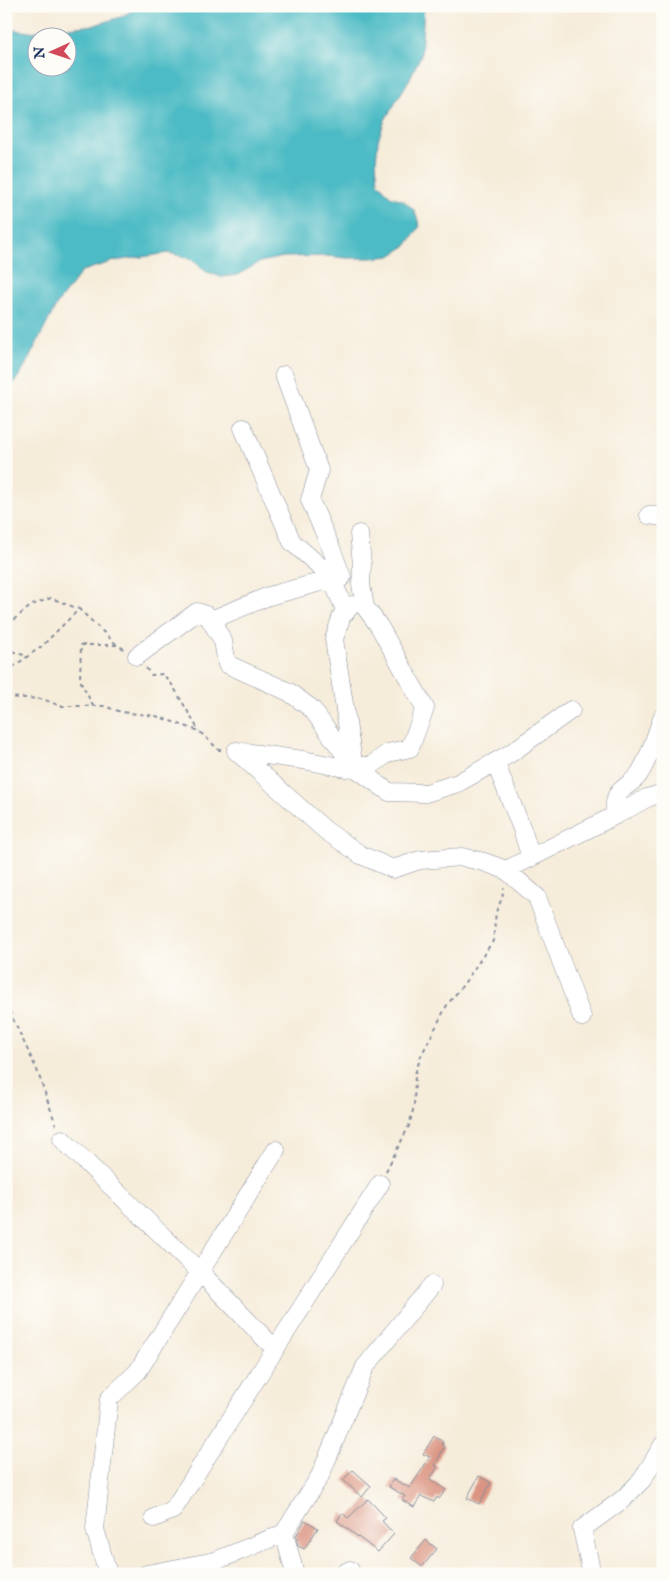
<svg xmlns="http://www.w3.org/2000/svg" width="669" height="1580" viewBox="0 0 669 1580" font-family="'IM FELL English',serif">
  <rect width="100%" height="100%" fill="#fdfcf7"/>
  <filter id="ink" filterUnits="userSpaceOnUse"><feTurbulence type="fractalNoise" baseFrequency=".02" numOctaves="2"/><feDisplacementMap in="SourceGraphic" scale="10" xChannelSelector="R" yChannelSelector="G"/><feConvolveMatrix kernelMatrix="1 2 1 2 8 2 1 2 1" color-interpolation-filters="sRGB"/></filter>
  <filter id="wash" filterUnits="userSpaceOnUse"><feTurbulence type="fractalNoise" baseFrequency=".0096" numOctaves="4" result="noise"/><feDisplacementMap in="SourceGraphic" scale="20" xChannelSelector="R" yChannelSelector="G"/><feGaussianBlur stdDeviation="1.12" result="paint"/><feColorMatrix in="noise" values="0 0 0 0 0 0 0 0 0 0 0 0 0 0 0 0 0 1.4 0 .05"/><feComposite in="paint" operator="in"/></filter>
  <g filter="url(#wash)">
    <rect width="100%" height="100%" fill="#f6ecda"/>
    <path fill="#4dbbc5" stroke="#347592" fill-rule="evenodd" d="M6 6H16L11 12 7 24 14 30 30 32 95 25 121 17 140 6H424L421 55 409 80 385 120 378 140 376 162 378 182 390 196 404 201 414 210 420 226 406 246 390 256 372 258H347L327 256 284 257 260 262 238 275 221 277 205 271 192 259 169 253 114 261 82 271 57 304 23 370 6 394ZM38 38H68V68H38Z"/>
    <g id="blocks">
      <path fill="#db9482" d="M434 1436 443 1442 442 1444 445 1446 435 1465 438 1467 430 1479 446 1490 439 1499 437 1497 434 1502 421 1496 414 1507 402 1500 405 1496 389 1487 393 1479 410 1488 430 1457 423 1454Z
        M353 1470 371 1486 362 1497 343 1480Z
        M479 1476 491 1483 479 1504 467 1498Z
        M368 1499 386 1518 382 1521 394 1534 378 1552 337 1521 342 1513 348 1518Z
        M305 1520 318 1528 304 1549 298 1546 296 1536Z
        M426 1540 437 1549 422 1567 411 1558Z"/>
    </g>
  </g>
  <g filter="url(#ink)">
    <use href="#blocks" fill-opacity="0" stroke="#888e9c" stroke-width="1"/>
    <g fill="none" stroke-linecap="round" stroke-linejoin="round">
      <defs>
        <path id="minor" d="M243 428 292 542 330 575 346 612
          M649 515 663 517
          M352 605 342 615 334 639 353 762
          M211 620 269 596 295 589 324 581 334 584 342 577 331 548 310 500 319 470 284 375
          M137 656 197 612 208 616 223 641 227 664 289 692 312 709 354 767 389 792 426 793 458 783 511 753 571 710
          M236 751 325 830 361 855 393 869 420 860 462 857 484 862 506 870 537 897 582 1017
          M236 751 303 760 345 768 372 765 388 753 410 748 425 708 379 626 365 607 361 585 362 564 359 534
          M495 762 522 829 531 858
          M616 815 647 798 663 793
          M506 870 616 815C610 785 631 790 641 771 651 754 656 734 663 716
          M62 1139 200 1272 275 1349
          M154 1518 173 1510 380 1184
          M284 1533 295 1574
          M108 1574 95 1529 109 1399 138 1371 276 1150
          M147 1574 215 1561 284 1533 320 1476 365 1367 432 1285
          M342 1574 350 1570
          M592 1574 582 1529 623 1499 642 1480 663 1445"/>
      </defs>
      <use href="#minor" stroke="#888e9c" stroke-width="19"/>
      <path stroke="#888e9c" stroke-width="2" stroke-dasharray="4 4" stroke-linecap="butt" d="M6 620 12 621 32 605 51 598 79 609
        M6 646 14 652 27 656
        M146 668 151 675 163 674 173 686 199 731
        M6 672 42 646 79 609 117 645
        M6 697 43 699 60 706H104L121 712 156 716 199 731 219 750H221
        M93 706 80 680 81 645H117L124 649
        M6 1004 37 1070 56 1125
        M386 1171 409 1126 414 1106 415 1074 421 1056 447 1005 463 985 493 941 496 912 502 898 504 888"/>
      <use href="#minor" stroke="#fff" stroke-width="18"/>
    </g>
  </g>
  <rect width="669" height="1580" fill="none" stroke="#fdfcf7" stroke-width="25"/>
  <g transform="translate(52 52) rotate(267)"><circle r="24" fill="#fdfcf7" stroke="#a3aaba"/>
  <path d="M0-4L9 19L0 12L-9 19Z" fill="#d1495b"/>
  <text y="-8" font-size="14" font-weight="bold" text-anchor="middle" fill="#1b2f5e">N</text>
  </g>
</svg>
